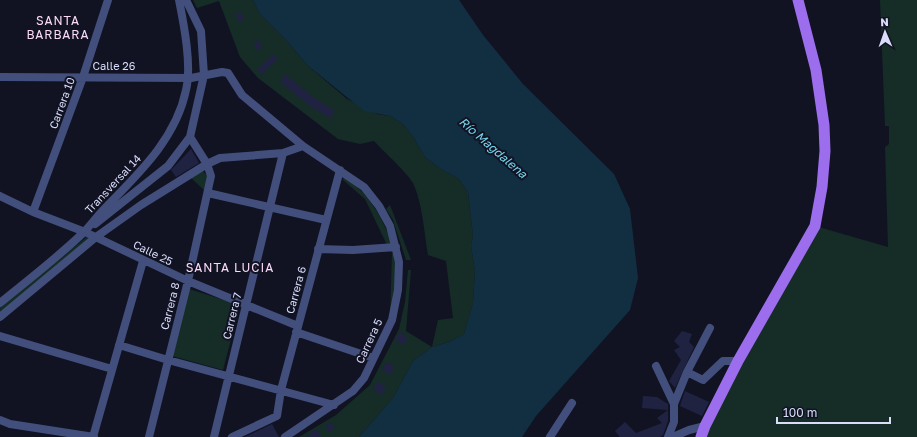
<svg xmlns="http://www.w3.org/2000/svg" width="917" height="437" viewBox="0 0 917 437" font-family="'Golos Text',sans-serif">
  <rect width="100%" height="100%" fill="#111323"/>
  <path fill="#152d26" d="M193 0H253L260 14 288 42 307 65 347 99 377 114 390 116 403 124 414 138 425 157 442 170 458 178 468 192 473 235 471 246 475 271 473 303 464 334 449 342 432 347 413 361 393 398 359 437H299L336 415 370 385 399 329 405 302 408 270H411L406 331 432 347 438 320 453 318 446 261 428 255C424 232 423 207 414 185 410 175 383 151 374 141L360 144 338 139 258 78 240 57 219 1 197 8Z
    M880 0H917V437H703L815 226 888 247 885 147 889 144V126H885Z
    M202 170 208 177 204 190 190 177Z
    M344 176C373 198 379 214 394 246L388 247 365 199 343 180Z
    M390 205 411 260H406L393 220 386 209Z
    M88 236 92 238 0 313V307Z
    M398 253 399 279 390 318 392 254Z
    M189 289 240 305 223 370 172 356Z"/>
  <path fill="#122f41" d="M253 0H459L483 35 523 84 614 174 630 209 638 278 630 310 536 416 522 437H359L393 398 413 361 432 347 449 342 464 334 473 303 475 271 471 246 473 235 468 192 458 178 442 170 425 157 414 138 403 124 390 116 364 111 307 65 288 42 260 14Z"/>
  <path fill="#202242" d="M241 12 244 20 238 22 236 14Z
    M259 40 262 48 256 50 254 42Z
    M273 54 278 59 261 75 257 70Z
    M285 74 313 97 335 111 330 118 310 106 280 82Z
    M191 149 199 163 176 177 171 170Z
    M682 331 692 334 689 342 694 347 675 388 669 381 681 360 674 350 680 347 674 341Z
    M400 332 408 338 403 345 395 340Z
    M387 362 395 367 390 375 381 369Z
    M378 381 386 387 381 395 373 389Z
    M685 391 709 402 702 416 680 406Z
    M643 396 657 397 668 404V410L642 408Z
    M668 410V421L663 435 660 437H620L615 431 625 422 636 433 662 423 657 418Z
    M330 422 335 428 329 432 325 426Z
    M272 424 279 437H245Z
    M316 429 322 437H306Z"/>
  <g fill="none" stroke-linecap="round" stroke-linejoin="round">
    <path stroke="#424f7c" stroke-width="8" d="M0 77 191 78 222 72 228 73 242 95 303 146 364 187 379 206 390 226 399 262 398 290 392 320 364 378 353 391 285 437
      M208 193 326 220
      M0 196 33 212 85 232 188 281 298 326
      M33 212 83 77 108 0
      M95 224 168 166 190 137 204 75 201 31 186 0
      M318 249 353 250 396 247
      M0 303C28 280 57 258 83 233 91 225 97 216 105 208 138 174 176 139 186 90 192 66 184 25 179 0
      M0 317 96 237 141 205 207 164 220 158 283 153 303 146
      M296 332 373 358
      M0 336 112 369
      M119 345 168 360 334 405
      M656 366 674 404
      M687 372 703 380 723 361H738
      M0 420 10 424 94 437
      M93 437 143 261
      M149 437 188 281 211 176 207 164 190 137
      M214 437 283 153
      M232 437 277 416 281 390 340 170
      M550 437 572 403
      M668 437 674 422V404L687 372 710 328
      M673 437 689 430 705 426"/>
    <path stroke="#9c6ded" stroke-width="11" d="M701 437 705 426 738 361 815 226 822 187 825 151 824 125 816 70 798 0"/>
  </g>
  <g text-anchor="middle" stroke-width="4" stroke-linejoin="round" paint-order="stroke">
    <g font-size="11" fill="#d9ddfa" stroke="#111323">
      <text x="114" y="70">Calle 26</text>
      <text transform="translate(62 103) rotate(-70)" y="4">Carrera 10</text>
      <text transform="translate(113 184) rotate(-47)" y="4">Transversal 14</text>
      <text transform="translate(153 253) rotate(26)" y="4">Calle 25</text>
      <text transform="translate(296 290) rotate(-75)" y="4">Carrera 6</text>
      <text transform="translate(170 306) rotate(-76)" y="4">Carrera 8</text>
      <text transform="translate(232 316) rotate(-76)" y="4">Carrera 7</text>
      <text transform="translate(369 341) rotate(-65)" y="4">Carrera 5</text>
    </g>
    <g font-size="12" letter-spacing="1" fill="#fadaf7" stroke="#111323">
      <text x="58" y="25">SANTA<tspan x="58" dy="14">BARBARA</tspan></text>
      <text x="230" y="272">SANTA LUCIA</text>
    </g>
    <g font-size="12" font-style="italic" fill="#73d5ed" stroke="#111323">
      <text transform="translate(493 148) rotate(41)" y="4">Río Magdalena</text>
    </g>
  </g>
  <g transform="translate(885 32) rotate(358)" stroke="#111323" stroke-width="3" paint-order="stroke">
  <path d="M0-3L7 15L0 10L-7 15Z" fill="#d9ddfa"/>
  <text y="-6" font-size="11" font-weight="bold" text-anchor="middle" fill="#d9ddfa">N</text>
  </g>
  <path d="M777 417v6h113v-6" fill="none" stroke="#d9ddfa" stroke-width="2"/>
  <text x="783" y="417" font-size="12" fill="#d9ddfa" stroke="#111323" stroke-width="3" paint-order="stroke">100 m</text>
</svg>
